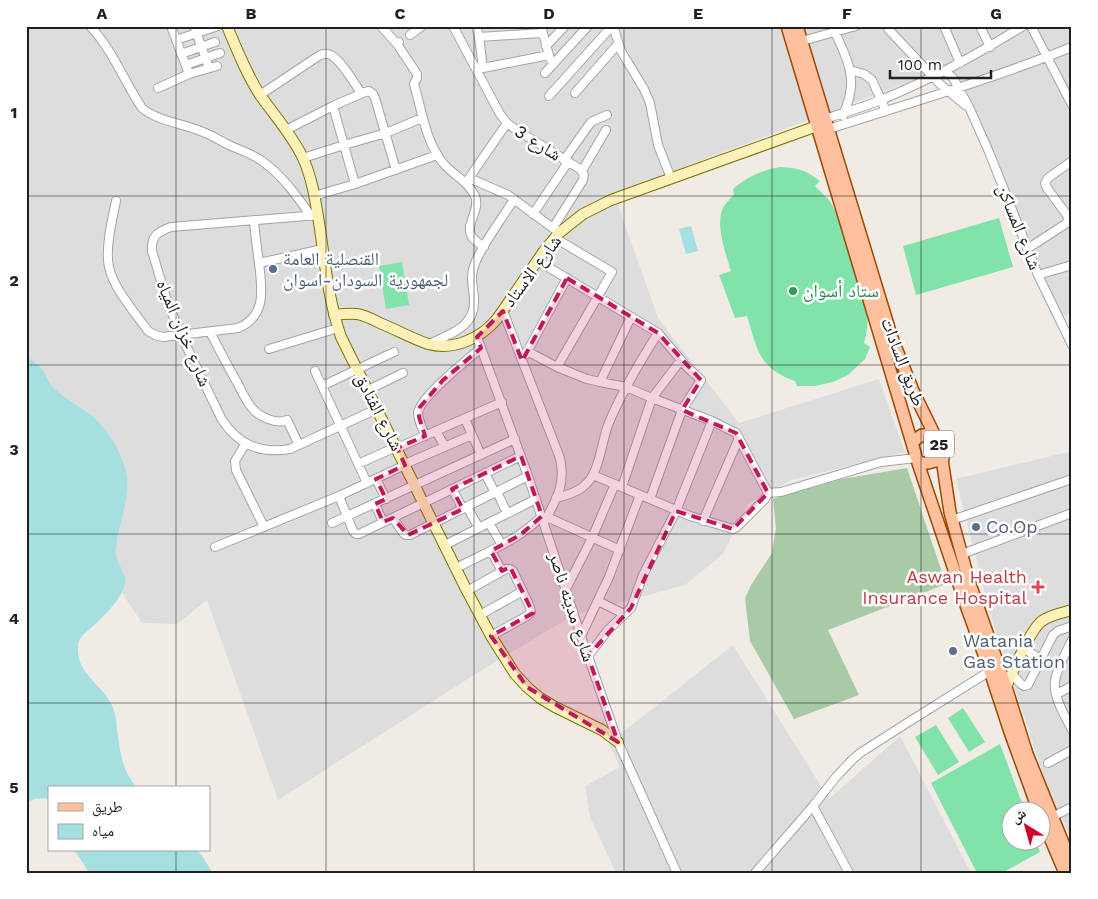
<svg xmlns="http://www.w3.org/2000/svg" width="1098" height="899" viewBox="0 0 1098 899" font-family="'Work Sans','Noto Naskh Arabic',sans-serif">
  <rect width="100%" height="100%" fill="#f1ebe6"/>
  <path fill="#dedddd" d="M26 26H1072V312L1061 317 1048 290 965 91 949 67 615 193 619 208 658 318 739 423 879 379 905 452 791 480 747 505 723 554 685 585 574 615 485 668 278 800 207 600 177 624 142 623 122 593 125 585 123 571 118 563 115 553 117 541 120 528 88 412 66 399 52 387 41 369 26 356Z
    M1072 451V840L1047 786 990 613 956 479Z
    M733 645 829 799 900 736 971 873H616L590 817 585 786 620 767 609 743Z"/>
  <path fill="#a8cba6" d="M907 468 946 584 828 630 859 695 794 719 750 641 745 598 751 585 772 553 776 528 773 499 842 479Z"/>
  <path fill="#81e3aa" d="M780 167C799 168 805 170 820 181L815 186 830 201 836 213 867 307C868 320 868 330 864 343L870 347 865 359 848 375 833 382 815 386H797L795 381C759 369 757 349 747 316L735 318 719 275 731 271C726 254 714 223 724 206 727 202 731 198 734 194L733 189C747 177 762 170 780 167Z
    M999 218 1013 267 916 295 903 246Z
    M402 262 409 305 386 309 379 266Z
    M963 708 985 742 969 752 948 718Z
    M936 725 959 762 938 775 915 737Z
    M1000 744 1025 811 1010 812V842H1036L1040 852 1002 873H977L931 783Z"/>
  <path fill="#a5dfe0" d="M691 226 698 251 686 254 679 229Z
    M26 356C31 360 37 364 41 368 46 374 48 382 53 387 63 398 75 403 87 412 105 424 125 456 127 478 129 502 118 525 116 549 114 563 130 574 124 588 118 602 105 615 93 626 89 630 83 634 80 639 79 641 78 644 78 646 75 677 109 686 115 714 117 721 116 729 118 736 120 754 124 775 138 788H49V801L46 798 35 799 26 802Z
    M72 850H198L213 873H89L78 855Z"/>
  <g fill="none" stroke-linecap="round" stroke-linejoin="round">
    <defs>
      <path id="street" d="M90 26C112 49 124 81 142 108 159 122 183 123 203 132 211 135 219 140 227 144 239 150 251 153 262 161 282 175 297 196 311 216
        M171 26 189 74
        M194 26 209 68
        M381 26 397 44
        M453 26 500 114 507 123 515 129 580 169 584 175 583 180 553 228
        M476 26 479 37 483 68
        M541 26 550 59
        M613 26 621 51 644 89 650 103 658 145 671 178
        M887 26 889 30 940 84 965 105
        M944 26 960 63
        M980 26 990 47
        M1031 26 1072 105
        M835 32C843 51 855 71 850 93 849 101 846 108 843 116
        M410 35 422 26
        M479 37 542 33
        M176 40 218 26
        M802 41 856 26
        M399 42 397 44 417 74V78L414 84C422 111 425 140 443 163 453 175 468 181 475 196 481 210 464 225 472 237 475 241 480 244 484 247
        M546 46 565 26
        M181 54 215 42
        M186 65 220 53
        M475 67 483 68 549 55
        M850 70 864 74 872 80 886 111
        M945 71 953 78 958 87 969 107 989 152 1038 275 1072 345
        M545 73 588 26
        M158 88 189 74 217 66
        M575 93 618 44
        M260 95 317 57C320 55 324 53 328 54 339 56 355 84 361 93
        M549 96 612 26
        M333 106 355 184
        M825 119C845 112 865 107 883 99 932 79 978 54 1023 26
        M829 129C910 103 992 79 1072 47
        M286 130 333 106 365 92 369 91 373 94 375 98 396 170
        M303 158 344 145 386 133 422 118
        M564 160 591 122 607 115
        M582 171 606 130
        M469 178 508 195 557 231
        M467 181 507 123
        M314 196 355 184 437 155
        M116 201C112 220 105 249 109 267 113 288 136 314 148 331L155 335 163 337 238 328C267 316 262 289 259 263 257 249 255 235 254 220
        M533 214 568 162
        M318 215 171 227C157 232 151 236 152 251L167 301 181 335 222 420C239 445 260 454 290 449L377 409
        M1027 249 1067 223 1068 218 1067 215 1047 188 1045 183 1048 178 1072 161
        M538 261 658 333 686 366 701 380 682 410 650 499
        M259 263 323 249
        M1038 275 1072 265
        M503 311 560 458C566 486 556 499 544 523
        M210 332C219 349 228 367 238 384 242 392 246 401 252 408 258 416 276 425 287 420L299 445
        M477 337 528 476 581 636 618 742 677 873
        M429 344C450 334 476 327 474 299 473 283 469 277 476 261 485 240 502 219 514 199
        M269 349 338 328
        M527 351 557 367 612 272 555 238
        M526 354 567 278
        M557 367 587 379 600 382 631 317
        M315 371 367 483
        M600 382 626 387 652 398 712 421 736 433 768 493 781 492 881 462 916 458
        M322 386 394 352
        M368 390 403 373
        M465 419 481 455
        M436 431 445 447
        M425 436C423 429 418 420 418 413 420 397 468 359 481 348
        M246 443 235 461 236 470 264 527
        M397 448 502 402
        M358 464 396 447
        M405 464 472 435
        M485 473 495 493
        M593 475 690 516 733 529 737 527 765 499 768 493
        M376 479 386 499
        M622 487 652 398 681 360
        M452 489 463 509
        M497 492 507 513
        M339 496 353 531 356 534H359L521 456
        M556 498C567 495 579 492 587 483 599 472 602 441 608 425 621 393 639 363 658 333
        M375 504 383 522
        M467 507 479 528
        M547 517 620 550
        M393 518 404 534 406 535H410L528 476
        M952 520 1072 479
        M703 521 739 438
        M332 523 515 439
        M489 523 502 545
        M445 545 536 499
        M215 547 339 496 405 465
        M491 551 502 571
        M962 554 1072 513
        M456 568C485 553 519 540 542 516
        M566 589 592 538 615 484
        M467 591 506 569H510L513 571 530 607 531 612 527 616 491 636
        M598 601 624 614
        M480 615 523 591
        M581 636 609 577 640 495
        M1072 640C1066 653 1057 667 1055 681 1053 698 1065 715 1072 730
        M1024 649 1041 659
        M588 656 608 630 631 608 643 575 676 511 712 421
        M1012 674 1021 684 1024 686 1028 685 1053 635 1058 631 1072 626
        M1057 694 1072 686
        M1048 763 1072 750
        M813 806 849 873
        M1052 817 1072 807
        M755 873 813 806 836 777 852 760 860 753 907 723 990 671"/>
      <path id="secondary" d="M227 26C237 50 246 73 260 95 275 116 292 135 303 158 313 180 316 205 320 229 325 265 329 302 341 337L467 591 491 636 515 674 527 687 540 698 555 707 602 730 618 742
        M334 315C342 314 349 313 357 314 365 315 374 320 382 324 397 330 413 339 428 344 454 351 481 338 497 319L544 251 559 233 583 214 611 200 817 126
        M1006 687C1012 673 1031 628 1042 621 1050 615 1062 613 1072 610"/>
      <path id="primary" d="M787 26 918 463 967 608 990 671 1010 732 1039 812
        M797 26 892 338 914 393 940 446 950 512 969 581 1006 687 1027 754 1072 865
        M912 442 922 435H935
        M918 463H928L943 459
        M1040 814 1065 873"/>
    </defs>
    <use href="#street" stroke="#a4a4a4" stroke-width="10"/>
    <use href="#secondary" stroke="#7e7300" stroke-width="12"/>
    <use href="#primary" stroke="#9c4900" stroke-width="14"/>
    <use href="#street" stroke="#fff" stroke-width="8"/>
    <use href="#secondary" stroke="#fcf2b9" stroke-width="10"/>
    <use href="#primary" stroke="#ffc19d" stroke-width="11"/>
  </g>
  <path fill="#c2185b" fill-opacity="0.2" stroke="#c2185b" stroke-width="4" stroke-dasharray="10 6" stroke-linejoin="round" d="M567 278 658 333 701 380 682 410 736 433 768 493 733 529 676 511 631 608 588 656 618 742 527 687 491 636 533 613 510 567 502 571 491 551 520 535 542 516 521 456 452 489 463 509 408 535 393 518 383 522 375 504 386 499 376 479 405 465 397 448 425 436 419 417 420 407 443 380 481 348 477 337 503 311 522 361Z"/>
  <path fill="none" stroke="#202020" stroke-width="1" stroke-opacity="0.55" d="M176 26V788M326 26V873M474 26V873M624 26V873M772 26V873M921 26V873M26 196H1072M26 365H1072M26 534H1072M26 703H1072M176 850V873"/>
  <g fill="#5c6f8a" stroke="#fff" stroke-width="2">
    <circle cx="273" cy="269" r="5"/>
    <circle cx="976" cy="527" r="5"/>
    <circle cx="953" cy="651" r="5"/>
  </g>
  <circle fill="#2e9e5b" stroke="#fff" stroke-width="2" cx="793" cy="291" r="5"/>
  <path fill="#e0444e" stroke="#fff" stroke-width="2" d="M1035.5 579.5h5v5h5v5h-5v5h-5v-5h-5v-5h5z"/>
  <g text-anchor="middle" stroke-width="5" stroke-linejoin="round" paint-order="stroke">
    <rect fill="#fff" stroke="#636363" stroke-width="1" x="924" y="430.5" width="30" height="27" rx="4"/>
    <g font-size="16" font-weight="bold" fill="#202020">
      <text x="939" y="450">25</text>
    </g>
    <g font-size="18" fill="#202020" stroke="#fff">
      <text transform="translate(538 143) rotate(32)" y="6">شارع 3</text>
      <text transform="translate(1019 227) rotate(68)" y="6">شارع المساكن</text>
      <text transform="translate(532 271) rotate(-53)" y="6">شارع الاستاد</text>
      <text transform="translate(184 333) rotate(67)" y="6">شارع خزان المياه</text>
      <text transform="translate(903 362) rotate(69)" y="6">طريق السادات</text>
      <text transform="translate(379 412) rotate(63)" y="6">شارع الفنادق</text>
      <text transform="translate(572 607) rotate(72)" y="6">شارع مدينه ناصر</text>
    </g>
    <g font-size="18" fill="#4e5e75" stroke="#fff" text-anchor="start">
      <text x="283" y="265">القنصلية العامة<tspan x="283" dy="21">لجمهورية السودان-اسوان</tspan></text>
      <text x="986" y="533">Co.Op</text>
      <text x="963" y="647">Watania<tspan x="963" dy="21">Gas Station</tspan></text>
    </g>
    <g font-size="18" fill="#27864d" stroke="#fff" text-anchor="start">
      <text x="803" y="297">ستاد أسوان</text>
    </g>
    <g font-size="18" fill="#be3a42" stroke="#fff" text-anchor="end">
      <text x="1027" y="583">Aswan Health<tspan x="1027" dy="21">Insurance Hospital</tspan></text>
    </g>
  </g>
  <rect width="1098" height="899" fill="none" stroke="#ffffff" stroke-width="55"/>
  <rect x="48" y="786" width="162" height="65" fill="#ffffff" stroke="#a6a6a6"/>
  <rect x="58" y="803" width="25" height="8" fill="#ffc19d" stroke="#a6a6a6"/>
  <text x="92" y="812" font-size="15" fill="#202020">طريق</text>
  <rect x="58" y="824" width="25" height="15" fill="#a5dfe0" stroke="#a6a6a6"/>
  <text x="92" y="836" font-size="15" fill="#202020">مياه</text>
  <g transform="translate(1026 826) rotate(323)"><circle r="24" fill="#ffffff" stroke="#a6a6a6"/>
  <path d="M0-4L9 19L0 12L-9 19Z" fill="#d0002a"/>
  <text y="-8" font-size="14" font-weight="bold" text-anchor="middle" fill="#202020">ش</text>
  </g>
  <path d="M890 70v8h101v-8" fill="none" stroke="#202020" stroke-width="2.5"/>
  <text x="898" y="70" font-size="15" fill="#202020" stroke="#ffffff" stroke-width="4" paint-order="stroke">100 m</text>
  <rect x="28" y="28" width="1042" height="844" fill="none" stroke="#202020" stroke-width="2"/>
  <g font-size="16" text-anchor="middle" font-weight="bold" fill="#202020">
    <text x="102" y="19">A</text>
    <text x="251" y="19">B</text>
    <text x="400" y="19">C</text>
    <text x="549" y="19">D</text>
    <text x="698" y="19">E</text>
    <text x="847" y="19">F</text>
    <text x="996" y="19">G</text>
    <text x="14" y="118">1</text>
    <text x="14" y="286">2</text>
    <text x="14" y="455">3</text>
    <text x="14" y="624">4</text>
    <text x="14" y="793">5</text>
  </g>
</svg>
